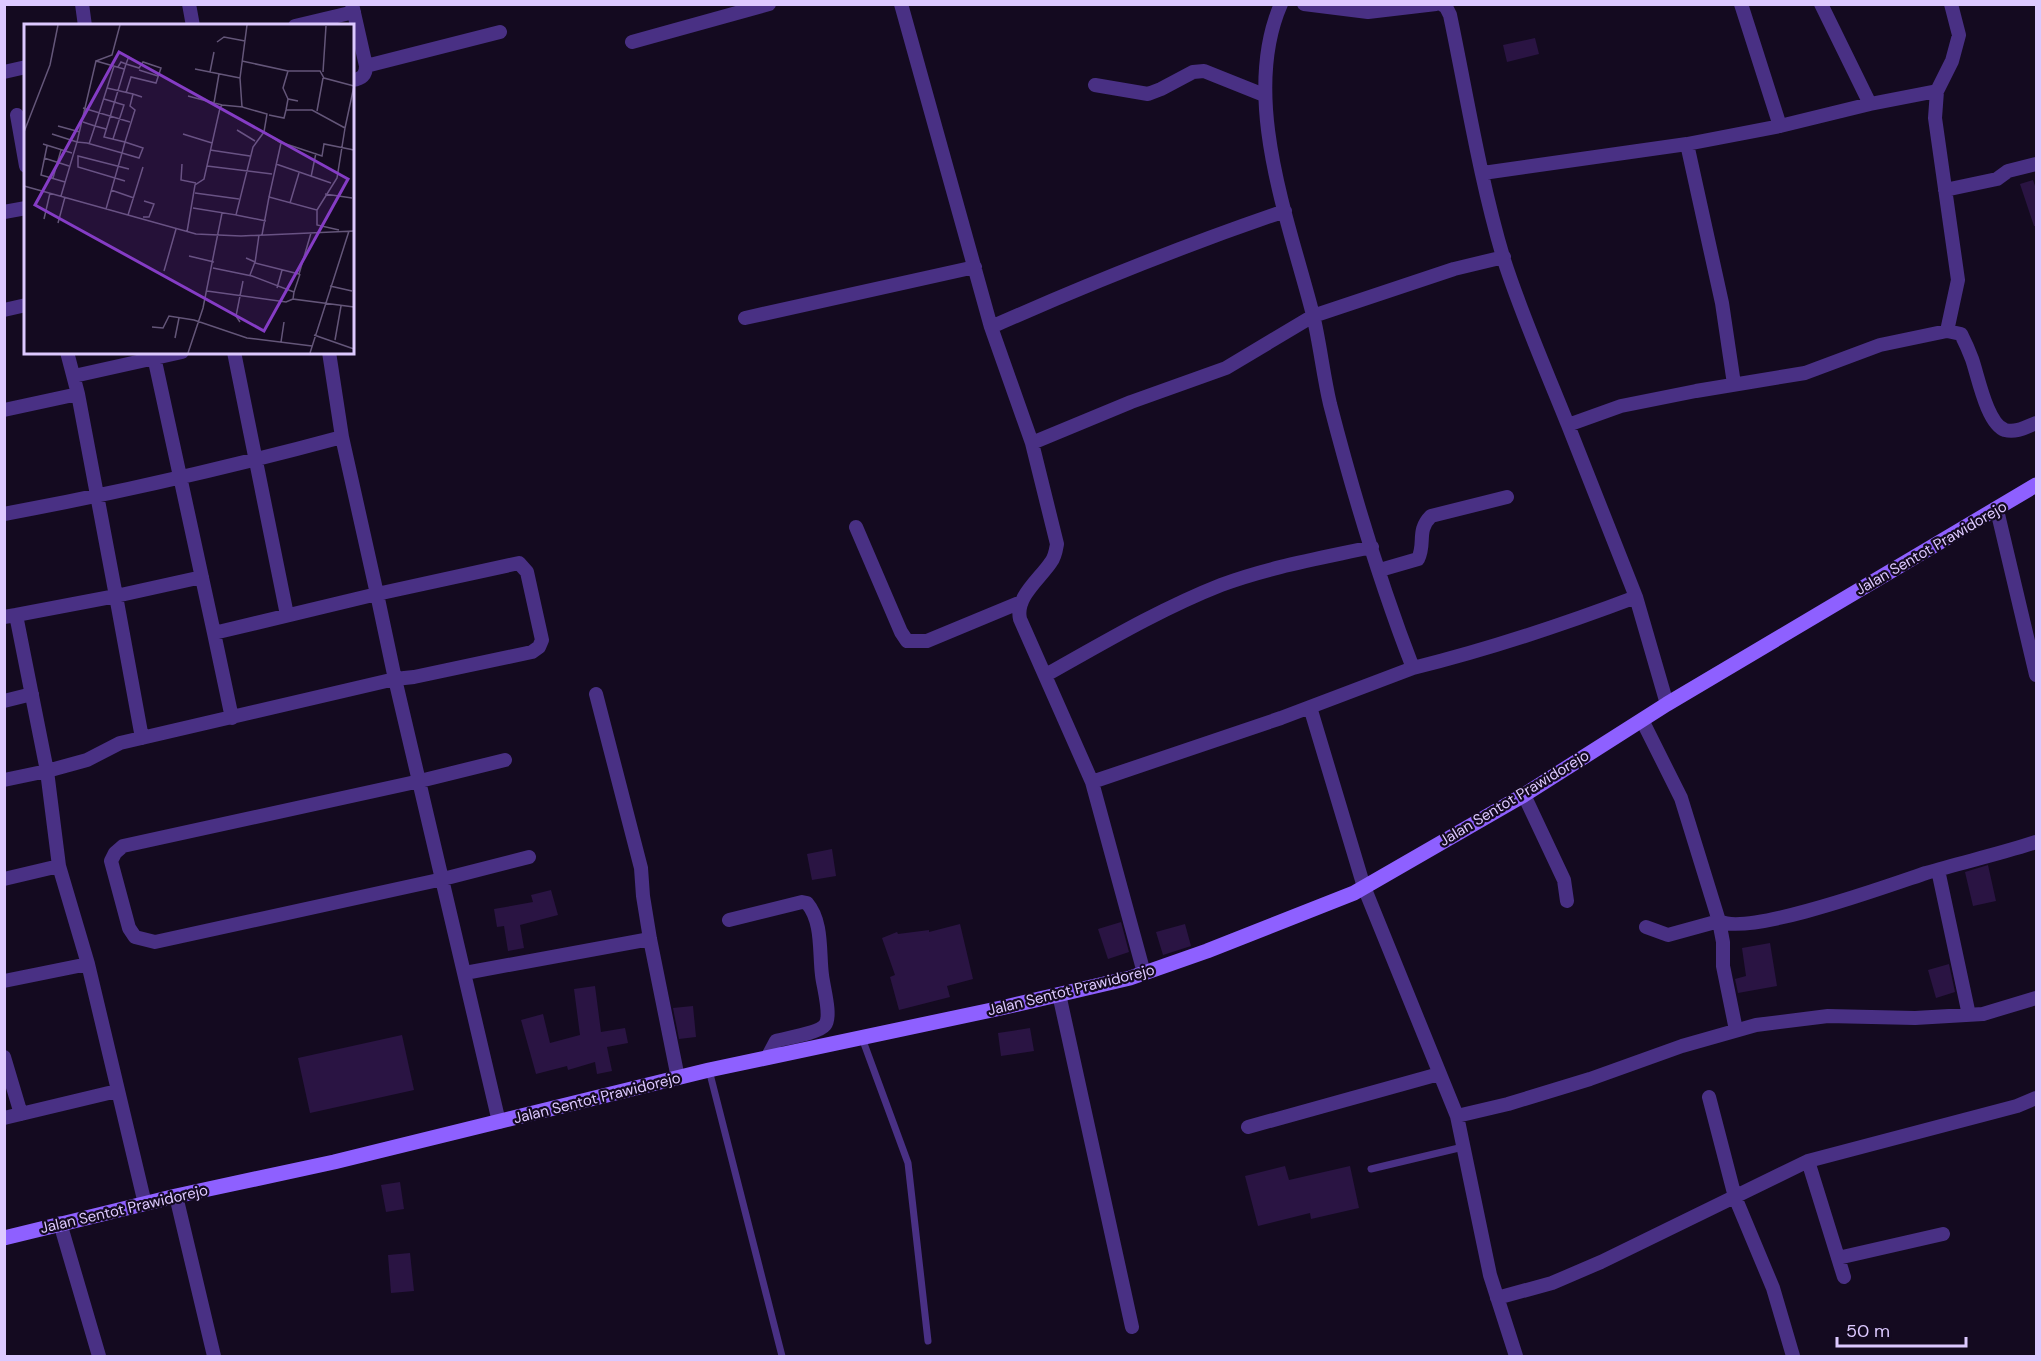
<svg xmlns="http://www.w3.org/2000/svg" width="2041" height="1361" viewBox="0 0 2041 1361" font-family="'DM Sans',sans-serif">
  <rect width="100%" height="100%" fill="#140a20"/>
  <path fill="#2a1443" d="M1535 38 1539 54 1507 62 1503 45Z
    M2033 180 2037 192V226H2034L2020 184Z
    M832 849 836 876 812 880 807 854Z
    M1988 865 1996 901 1973 906 1965 872Z
    M551 890 558 915 520 925 524 948 508 951 504 926 497 927 494 909 533 902 531 895Z
    M1121 922 1129 952 1108 959 1098 929Z
    M960 924 973 979 947 986 950 997 899 1010 890 977 895 975 882 938 897 932 898 934 929 930V932Z
    M1185 924 1191 946 1163 955 1156 932Z
    M1770 943 1777 986 1738 993 1735 979 1746 976 1742 948Z
    M1949 964 1955 992 1936 998 1928 970Z
    M595 986 601 1032 625 1028 628 1043 607 1047 612 1071 597 1074 595 1062 568 1070 567 1066 536 1074 521 1020 543 1014 550 1043 580 1035 574 989Z
    M693 1006 696 1037 679 1039 673 1008Z
    M1030 1028 1034 1051 1001 1056 998 1033Z
    M402 1035 414 1090 310 1113 298 1058Z
    M1285 1166 1289 1180 1350 1166 1359 1208 1311 1219 1310 1213 1258 1226 1245 1176Z
    M400 1182 404 1209 386 1212 381 1185Z
    M410 1253 414 1291 391 1293 388 1255Z"/>
  <g fill="none" stroke-linecap="round" stroke-linejoin="round">
    <path stroke="#493084" stroke-width="7" d="M862 1038 908 1163 928 1341
      M709 1070 782 1356
      M1371 1169 1463 1147"/>
    <path stroke="#493084" stroke-width="14" d="M82 4 85 26
      M189 4 193 26
      M352 4 366 66C366 76 361 79 352 80
      M901 4 991 327 1032 443 1057 544C1056 550 1055 557 1051 562 1040 579 1015 597 1020 619L1092 782 1144 973
      M1304 4 1368 12 1436 4
      M1441 4 1446 7 1450 15C1467 96 1480 180 1504 260 1522 316 1546 370 1568 425L1621 406 1696 391 1805 373 1880 345 1947 331 1961 334C1965 342 1969 351 1972 359 1978 376 1987 424 2005 430 2016 433 2026 427 2036 423
      M1741 4 1780 126
      M1821 4 1870 104
      M295 26 354 12
      M632 42 769 4
      M366 66 500 32
      M4 72 26 67
      M1095 85 1148 94 1161 89 1193 72 1204 71 1264 95
      M17 115 26 166
      M1687 144 1722 303 1734 384
      M1483 173 1687 144 1780 126 1870 104 1937 91
      M1945 190 1997 179 2008 171 2036 164
      M4 212 26 208
      M4 310 26 305
      M745 318 975 267
      M991 327C1088 284 1185 245 1285 211
      M1947 331 1958 280 1935 118 1937 91 1952 61 1959 35 1951 4
      M153 352 214 633 377 594 342 437 329 352
      M234 352 287 615
      M74 376 182 352
      M4 410 78 394
      M1568 425 1636 597 1667 704
      M1032 443 1131 402 1226 368 1313 316 1454 269 1504 257
      M1997 510 2036 675
      M4 514C118 493 231 467 342 437
      M856 527 901 632 907 641H927L1021 602
      M1380 570 1418 559C1426 543 1416 531 1431 516L1507 497
      M16 615 116 596 78 394 67 352
      M4 617 16 615 47 771 4 780
      M214 633 232 718
      M1413 668C1490 649 1562 625 1636 597
      M1046 675C1103 643 1160 609 1221 585 1269 567 1322 558 1372 547
      M596 694 641 868 643 896 650 939 678 1078
      M4 701 32 694
      M1310 707 1364 887 1457 1116 1490 1275 1516 1356
      M1642 720 1681 798 1719 921C1748 937 1890 885 1926 873 1963 862 2000 854 2036 842
      M142 738 116 596 202 577
      M505 760 420 781 123 846 115 853 111 861 129 928 135 937 155 942 443 879 529 857
      M1092 782 1281 718 1413 668C1380 583 1353 493 1330 404 1323 374 1320 344 1313 315 1289 221 1240 98 1281 4
      M1524 795 1564 880 1567 901
      M1938 870 1969 1015
      M4 879 59 866
      M729 920 802 902 807 903C823 922 819 952 822 975 823 986 832 1016 825 1025 819 1033 786 1038 776 1041L767 1058
      M1646 927 1668 935 1719 921 1723 942V966L1736 1030
      M465 973 650 939
      M4 981 88 964
      M1059 994 1132 1327
      M4 1057 21 1114
      M1709 1097 1735 1197 1773 1288 1793 1356
      M1457 1116 1508 1104 1590 1079 1682 1046 1756 1025 1828 1016 1915 1018 1983 1014 2036 998
      M4 1118 117 1091
      M1248 1127 1439 1074
      M1808 1161 1844 1277
      M176 1196 214 1356
      M145 1204 88 964 59 866 47 771 87 760 120 743 395 679 414 677 532 652 539 647 542 640 527 572 519 563 377 594 395 679 499 1122
      M60 1223 99 1356
      M1838 1258 1943 1234
      M1497 1298 1552 1283 1601 1262 1808 1161 2017 1106 2036 1098"/>
    <path stroke="#8e60ff" stroke-width="15" d="M4 1238 176 1196 334 1162 709 1070 1001 1008 1130 978 1207 951 1354 893 1524 795 1667 704 2036 485"/>
  </g>
  <g text-anchor="middle" stroke-width="4.5" stroke-linejoin="round" paint-order="stroke">
    <g font-size="15" fill="#ddc9ff" stroke="#140a20">
      <text transform="translate(1931 548) rotate(-30)" y="5">Jalan Sentot Prawidorejo</text>
      <text transform="translate(1514 798) rotate(-31)" y="5">Jalan Sentot Prawidorejo</text>
      <text transform="translate(1071 990) rotate(-14)" y="5">Jalan Sentot Prawidorejo</text>
      <text transform="translate(597 1098) rotate(-14)" y="5">Jalan Sentot Prawidorejo</text>
      <text transform="translate(124 1209) rotate(-13)" y="5">Jalan Sentot Prawidorejo</text>
    </g>
  </g>
  <g transform="translate(24 24)">
    <rect width="330" height="330" fill="#140a20"/>
    <path fill="none" stroke="#645679" stroke-width="1.5" d="M223 1 216 54 218 83 243 90 240 108 257 119 245 173 293 186V201L315 206M193 18 200 13 221 17M72 37 88 31 96 1M218 37 264 47H296L300 54 330 62M94 43 97 38 102 40 105 32M171 45 216 54M115 46 134 52M186 48 190 28M299 48 302 2M83 64 109 70M102 69 107 53 132 59 137 44 119 38 115 44 102 40 80 113 101 118 111 86 106 82 109 70 118 73M164 72 198 81M80 75 100 81 89 115M264 75 259 64 264 47M190 79 195 50M59 84 106 98M262 86 264 75 274 77M293 87 299 54M245 91 260 94 262 86H288L321 104 313 154 293 186M59 98 71 102 90 42M34 102 56 108M321 104 330 62M213 106 231 117M0 108 26 41 34 1M28 110 53 118 72 37 100 45M159 110 188 119M256 118 298 132 300 120 330 126M19 120 48 129M65 120 71 102 82 105M23 122 17 151 41 158M186 126 226 132M20 134 45 142M158 140 157 156 172 159M252 140 307 159M183 142 248 150M330 145V177M287 153 292 129M29 154 37 126M101 157 54 143V132L105 145M0 162 172 210 217 212 330 207M87 166 110 174M171 169 215 175M301 170 328 174M37 172 53 118 63 119 98 129 115 134 119 124 101 118 98 129 82 185M266 179 275 149M169 184 212 191 229 123 240 108M104 191 119 143M212 191 242 197M119 193H125L130 180 120 177M20 195 26 169M34 199 41 173M163 208 171 161 180 155 196 84 198 81 219 83M235 211 231 239 275 250 287 209M238 211 245 173M165 232 190 238M222 234 231 238 226 251M189 244 228 252 270 268 269 275 330 283M140 247 152 205M306 262 328 267M253 264 258 246M183 267 262 278 269 275M270 268 276 250M216 298 212 292 219 257M128 303 139 304 145 292 170 296 223 314 288 322M290 311 330 325M151 314 155 294M311 316 317 282M257 318 260 298M164 329 179 284 198 189M286 329 325 207"/>
    <path fill="#853cc5" fill-opacity="0.15" stroke="#853cc5" stroke-width="3" d="M95 28 324 155 240 307 11 181Z"/>
    <rect width="330" height="330" fill="none" stroke="#ddc9ff" stroke-width="3"/>
  </g>
  <rect width="2041" height="1361" fill="none" stroke="#ddc9ff" stroke-width="12"/>
  <path d="M1837 1337v9h129v-9" fill="none" stroke="#ddc9ff" stroke-width="3"/>
  <text x="1846" y="1337" font-size="18" fill="#ddc9ff" stroke="#140a20" stroke-width="4.5" paint-order="stroke">50 m</text>
</svg>
